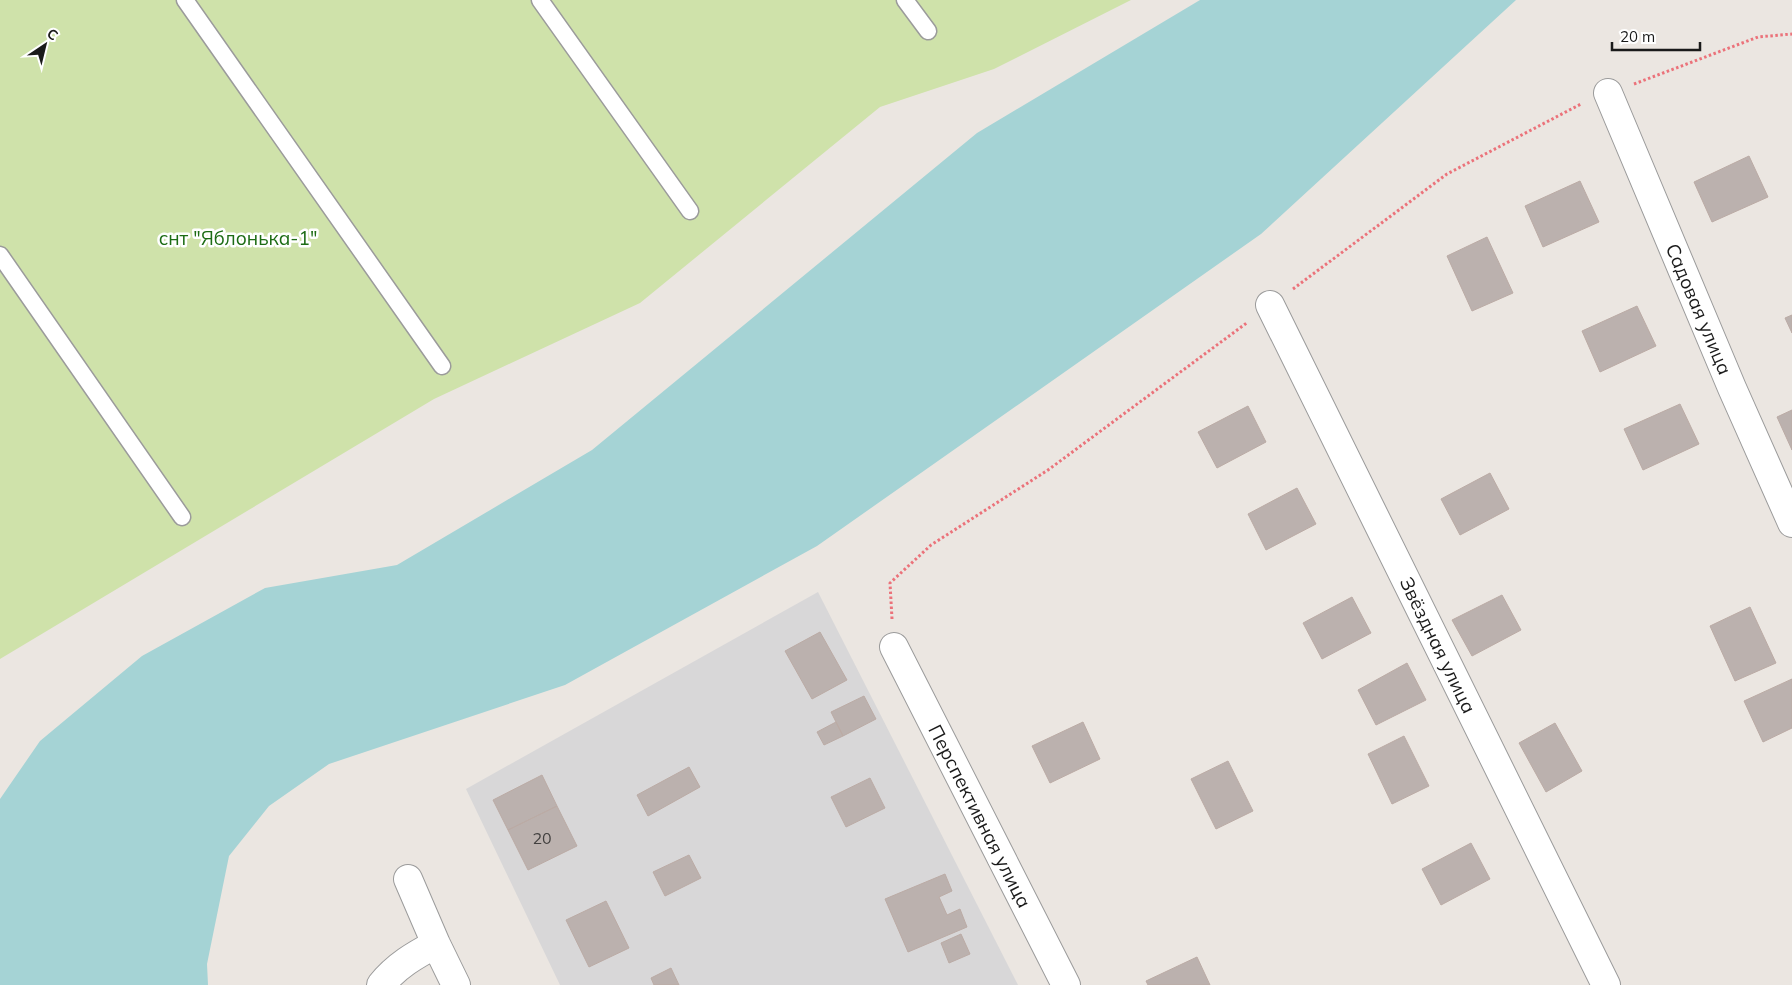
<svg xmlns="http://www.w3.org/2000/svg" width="1792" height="985" viewBox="0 0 1792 985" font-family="Mulish,sans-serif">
  <rect width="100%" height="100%" fill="#ebe6e1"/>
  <path fill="#d8d7d8" d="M818 592 1018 985H560L466 789Z"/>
  <path fill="#cfe2aa" d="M0 0H1131L994 69 880 107 640 303 434 399 0 659Z"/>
  <path fill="#a5d3d5" d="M1200 0H1516L1261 234 817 546 565 685 329 764 269 806 229 856 207 964 208 985H0V799L40 741 142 656 265 588 397 565 592 450 977 133Z"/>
  <path fill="#bbb1ae" stroke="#bbaba5" d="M1749 156 1768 197 1712 222 1694 182Z
    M1580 181 1599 222 1543 247 1525 206Z
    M1487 237 1513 293 1472 311 1447 256Z
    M1637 306 1656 346 1600 372 1582 331Z
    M1792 315V333L1785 318Z
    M1680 404 1699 444 1643 470 1624 429Z
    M1248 406 1266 442 1217 468 1198 432Z
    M1792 410V450L1777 417Z
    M1490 473 1509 509 1460 535 1441 499Z
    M1297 488 1316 524 1266 550 1248 514Z
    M1502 595 1521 630 1472 656 1452 620Z
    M1352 597 1371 633 1322 659 1303 623Z
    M1750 607 1776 663 1735 681 1710 626Z
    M820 632 847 680 812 699 785 651Z
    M1407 663 1426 700 1376 725 1358 690Z
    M1792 679V728L1763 742 1744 701Z
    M864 696 876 719 843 736 831 712Z
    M836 722 843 736 824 745 817 732Z
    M1083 722 1100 759 1050 783 1032 746Z
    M1555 723 1582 771 1546 792 1519 743Z
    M1404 736 1429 786 1392 804 1368 754Z
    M1228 761 1253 811 1216 829 1191 779Z
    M689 767 700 787 648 816 637 795Z
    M542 775 557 806 508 830 493 800Z
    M870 778 885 808 846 827 831 797Z
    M557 806 577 846 528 870 508 830Z
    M1471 843 1490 879 1441 905 1422 869Z
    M689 855 701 878 665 896 653 872Z
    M945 874 952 891 939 897 947 915 960 909 967 927 908 952 885 899Z
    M606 901 629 948 589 967 566 920Z
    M961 934 970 954 949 963 941 943Z
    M1197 957 1210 985H1148L1146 981Z
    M671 968 679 985H654L651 978Z"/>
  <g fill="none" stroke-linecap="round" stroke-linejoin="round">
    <defs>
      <path id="lane" d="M185 0 442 366
        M540 0 690 211
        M905 0 928 31
        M0 255 182 517"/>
      <path id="street" d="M1608 93 1732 388 1792 523
        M1270 305 1606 985
        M894 647 1066 985
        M408 879 436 944 456 985
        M381 985C396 966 415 955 436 944"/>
    </defs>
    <use href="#lane" stroke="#9b9b9b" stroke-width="19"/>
    <use href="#street" stroke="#9b9b9b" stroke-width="30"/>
    <path stroke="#eb727a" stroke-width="3" stroke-dasharray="2.5 2.5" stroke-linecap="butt" d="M1634 84 1758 37 1792 34
      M1293 289 1447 174 1581 104
      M892 619 890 583 931 545 1048 470 1248 322"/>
    <use href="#lane" stroke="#fff" stroke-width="16"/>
    <use href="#street" stroke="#fff" stroke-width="28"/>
  </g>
  <g text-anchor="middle" stroke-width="5" stroke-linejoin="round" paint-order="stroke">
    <g font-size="16" fill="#42403f">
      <text x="542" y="844">20</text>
    </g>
    <g font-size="19" fill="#1d6c15" stroke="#fff">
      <text x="238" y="245">снт "Яблонька-1"</text>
    </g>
    <g font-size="19" fill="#1a1a1a" stroke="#fff">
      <text transform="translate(1699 309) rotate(67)" y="7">Садовая улица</text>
      <text transform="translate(1438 645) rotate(64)" y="7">Звёздная улица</text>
      <text transform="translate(980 816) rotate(63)" y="7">Перспективная улица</text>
    </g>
  </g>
  <g transform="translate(45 45) rotate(35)" stroke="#ffffff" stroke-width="4" paint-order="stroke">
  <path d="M0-4L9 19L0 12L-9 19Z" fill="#1a1a1a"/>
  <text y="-8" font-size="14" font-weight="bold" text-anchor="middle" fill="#1a1a1a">С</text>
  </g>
  <path d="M1612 42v8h88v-8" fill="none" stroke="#1a1a1a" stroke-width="2.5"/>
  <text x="1620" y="42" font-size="15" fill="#1a1a1a" stroke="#ffffff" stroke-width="4" paint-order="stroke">20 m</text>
</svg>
